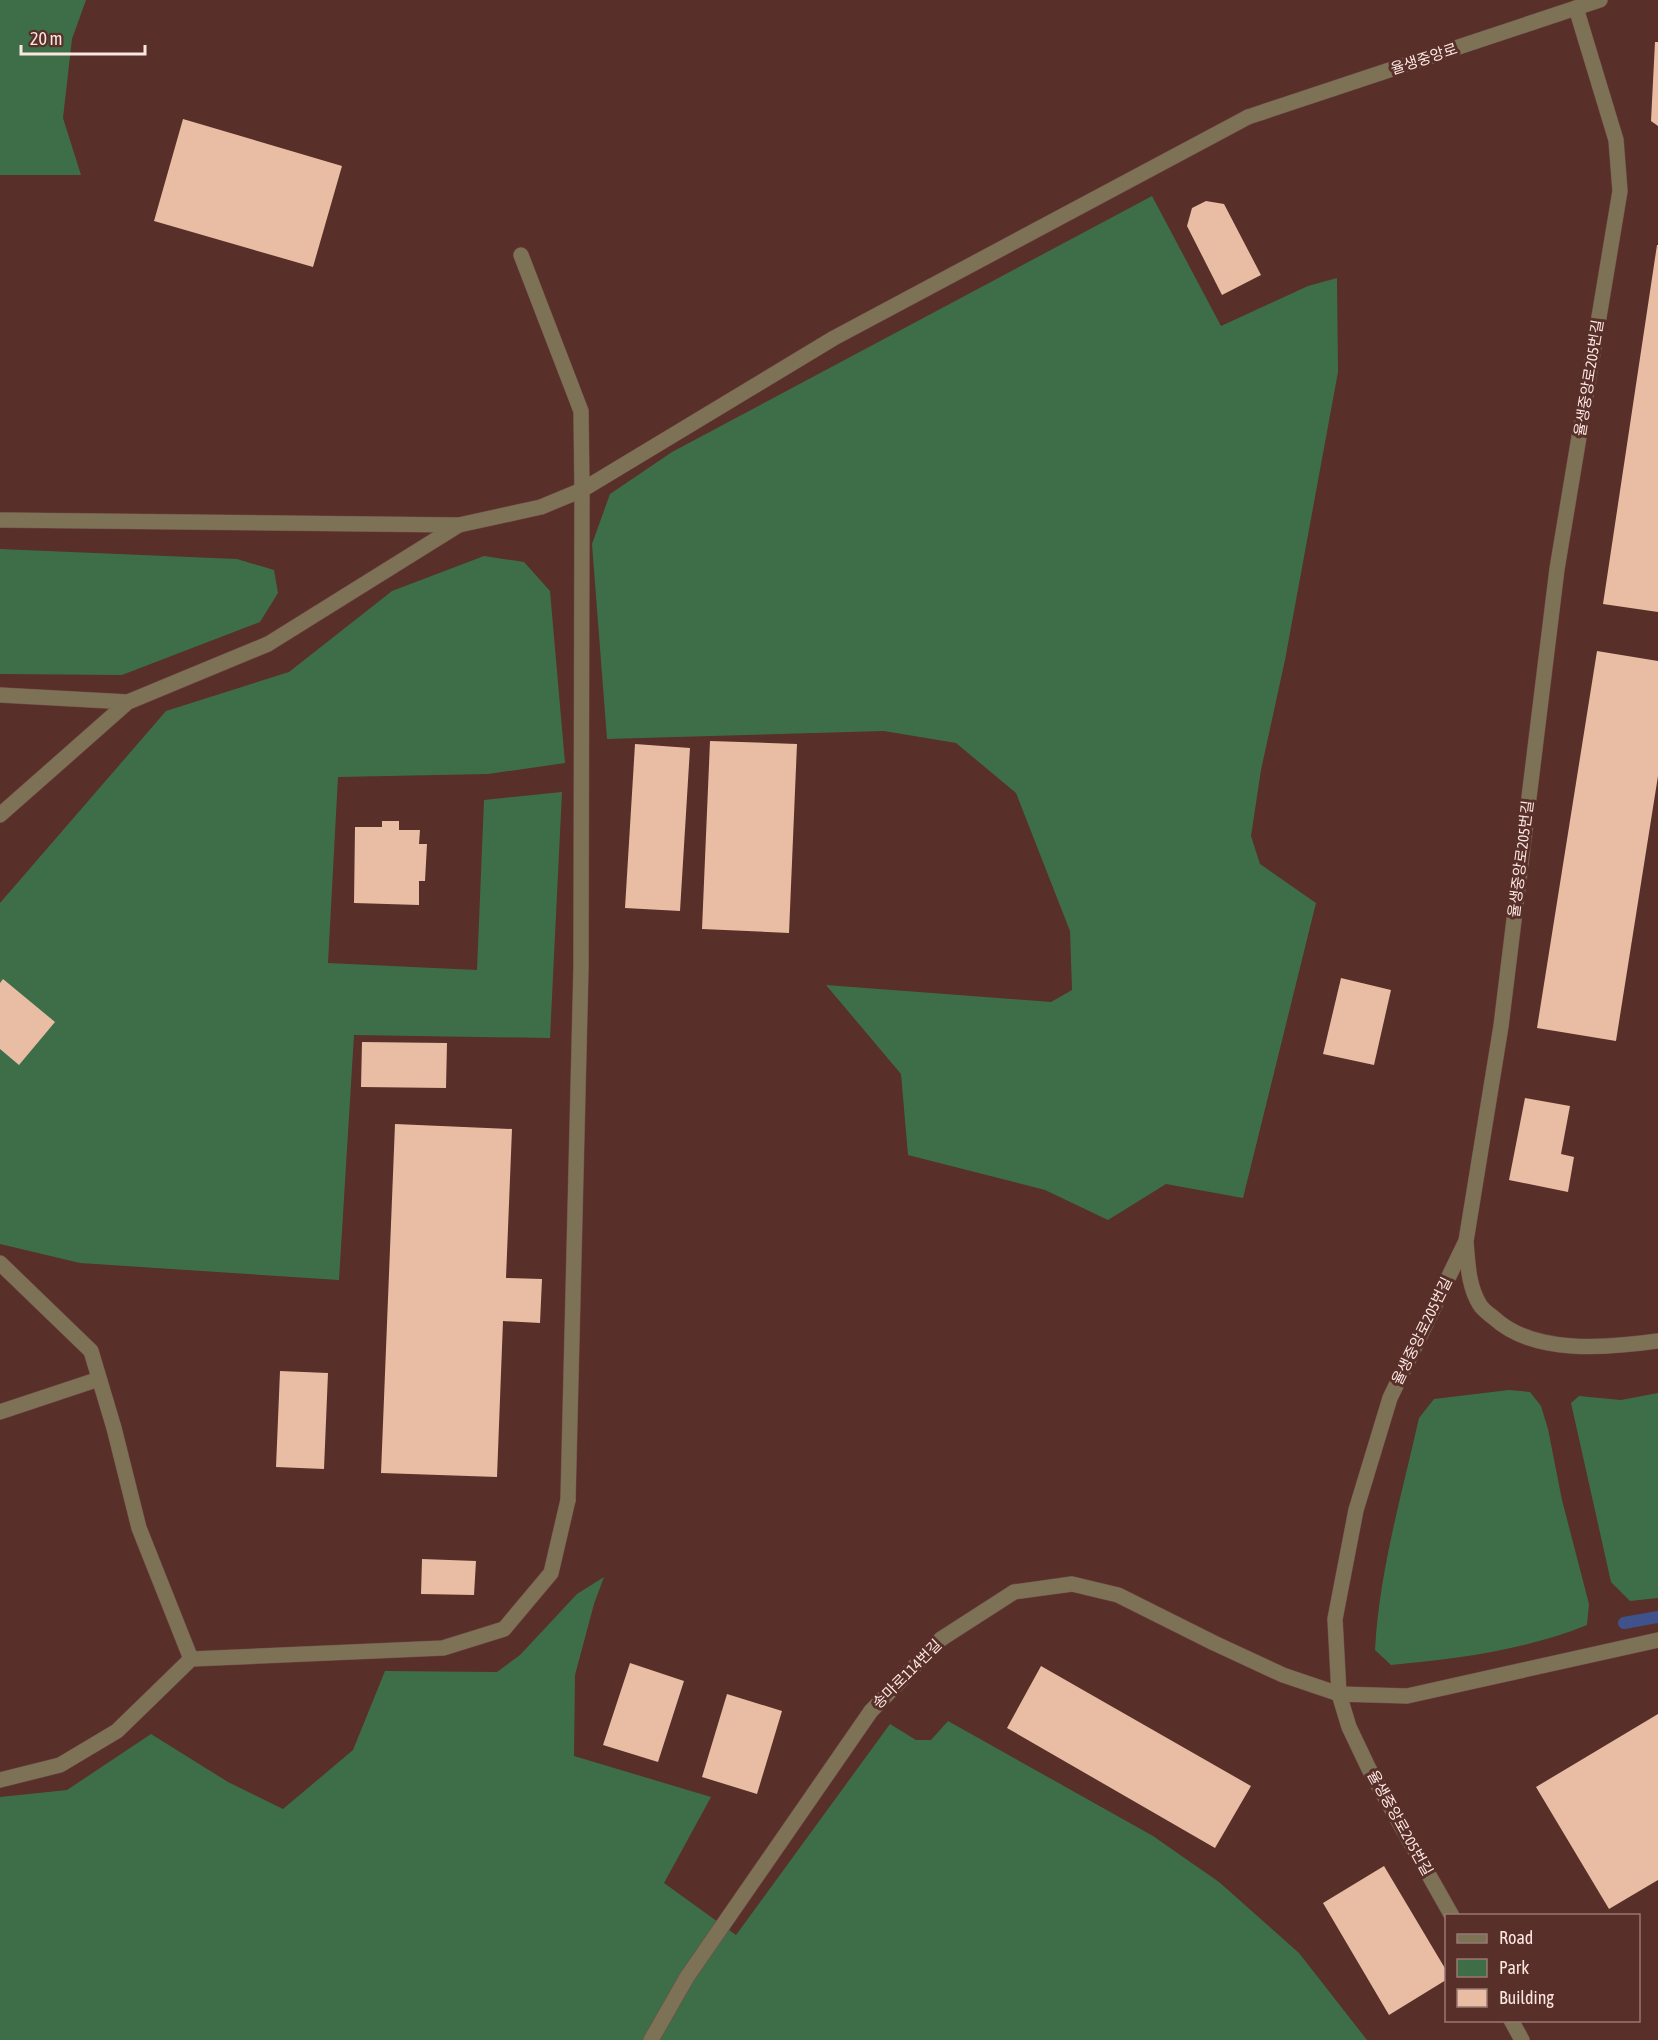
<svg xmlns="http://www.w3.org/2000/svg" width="1658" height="2040" viewBox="0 0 1658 2040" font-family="'Asap Condensed','Noto Sans KR',sans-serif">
  <rect width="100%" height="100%" fill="#582f29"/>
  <path fill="#3e6e47" d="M0 0H86L72 39 63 118 81 175H0Z
    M1152 196 1221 326 1308 286 1337 278 1338 372 1285 660 1261 770 1251 836 1260 864 1316 903 1243 1198 1166 1184 1108 1220 1045 1190 908 1155 901 1074 826 985 1051 1002 1072 990 1070 931 1016 793 956 743 884 731 607 739 592 544 610 494 672 452Z
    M0 549 237 559 274 570 278 593 260 622 122 675 0 674Z
    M484 556 524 562 550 591 565 763 488 774 338 777 328 963 477 970 484 800 562 792 550 1038 354 1035 339 1280 80 1263 0 1244V903L166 711 289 672 392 591Z
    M1509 1390 1530 1392 1541 1406 1548 1429 1562 1500 1589 1604 1587 1625C1525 1650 1458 1659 1391 1665L1375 1650C1379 1572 1402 1494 1419 1418L1434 1399Z
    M1658 1393V1598L1630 1601 1611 1582 1571 1403 1579 1396 1621 1400Z
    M604 1577 594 1604 575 1675 574 1756 711 1797 664 1883 736 1935 890 1724 916 1740H931L948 1721 1153 1836 1219 1882 1299 1953 1367 2040H0V1797L67 1790 151 1734 228 1782 283 1809 353 1750 385 1671 497 1672 520 1655 577 1594Z"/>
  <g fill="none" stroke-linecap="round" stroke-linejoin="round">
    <path stroke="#40528c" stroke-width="12" d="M1624 1623 1658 1617"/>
  </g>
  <path fill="#e9bca4" d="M1655 42H1658V126L1651 121Z
    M183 119 342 166 313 267 154 221Z
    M1206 201 1224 204 1261 275 1222 295 1187 226 1192 208Z
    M1657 245H1658V612L1603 604Z
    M1597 651 1658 661V776L1616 1041 1537 1028Z
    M710 741 797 744 789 933 702 929Z
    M635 744 690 748 680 911 625 908Z
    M382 821H399V830H420L419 844H427L425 881H419V905L354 903 355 827H382Z
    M1341 978 1391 990 1374 1065 1323 1054Z
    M3 979 55 1022 19 1065 0 1049V983Z
    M362 1042 447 1043 446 1088 361 1087Z
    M1525 1098 1570 1106 1561 1154 1574 1157 1568 1192 1509 1180Z
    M395 1124 512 1129 506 1278 542 1279 540 1323 503 1321 497 1477 381 1473Z
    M280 1371 328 1373 324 1469 276 1467Z
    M422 1559 476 1561 474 1595 421 1594Z
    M630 1663 684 1681 658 1762 603 1745Z
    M1041 1666 1251 1786 1215 1848 1007 1728Z
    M727 1694 782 1711 757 1794 702 1777Z
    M1658 1714V1880L1609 1909 1536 1787Z
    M1384 1866 1446 1970V1980L1389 2015 1323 1903Z"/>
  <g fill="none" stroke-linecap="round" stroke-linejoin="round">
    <defs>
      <path id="service" d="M521 255 581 411 582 490
        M0 695 128 702
        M0 815 128 702 268 644 459 525
        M1466 1242C1468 1263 1468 1286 1480 1305 1483 1310 1489 1314 1494 1318 1534 1355 1608 1348 1658 1341
        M0 1263 91 1351 114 1428 139 1528 191 1659
        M0 1412 99 1379
        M0 1780 60 1765 117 1731 191 1659 443 1648 504 1629 551 1573 568 1500
        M1452 1916 1369 1769 1349 1727 1339 1694 1335 1619 1356 1510 1390 1398 1466 1241 1501 1026 1557 569 1620 191 1616 140 1576 8
        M1511 2020 1522 2040
        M651 2040 687 1977 871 1711 941 1639 1014 1592 1072 1584 1118 1595 1214 1643 1283 1675 1339 1694 1407 1696 1658 1640"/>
      <path id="minor" d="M0 520 459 525 541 507 582 490 834 338 1248 117
        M568 1500 581 967 582 490"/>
      <path id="tertiary" d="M1248 117 1600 0"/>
    </defs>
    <use href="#service" stroke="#724c47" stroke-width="16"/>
    <use href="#minor" stroke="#724c47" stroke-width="16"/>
    <use href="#tertiary" stroke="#724c47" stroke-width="16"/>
    <use href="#service" stroke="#7d7255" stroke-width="15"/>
    <use href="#minor" stroke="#7d7255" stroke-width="15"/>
    <use href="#tertiary" stroke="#7d7255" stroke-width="15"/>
  </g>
  <g text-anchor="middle" stroke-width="6" stroke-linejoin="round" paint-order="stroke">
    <g font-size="15" fill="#fce6e2" stroke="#582f29">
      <text transform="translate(1424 59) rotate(-18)" y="5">율생중앙로</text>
      <text transform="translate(1589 378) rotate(-81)" y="5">율생중앙로205번길</text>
      <text transform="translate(1521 859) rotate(-83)" y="5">율생중앙로205번길</text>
      <text transform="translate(1422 1331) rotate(-64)" y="5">율생중앙로205번길</text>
      <text transform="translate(907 1674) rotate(-45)" y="5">송마로114번길</text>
      <text transform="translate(1400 1823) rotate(61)" y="5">율생중앙로205번길</text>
    </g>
  </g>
  <rect x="1445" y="1914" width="195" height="108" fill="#582f29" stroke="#9a7873" stroke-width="1.5"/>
  <rect x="1457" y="1934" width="30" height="9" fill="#7d7255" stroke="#9a7873" stroke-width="1.5"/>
  <text x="1499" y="1944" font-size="18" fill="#fce6e2">Road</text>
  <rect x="1457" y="1959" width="30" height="18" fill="#3e6e47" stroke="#9a7873" stroke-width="1.5"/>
  <text x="1499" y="1974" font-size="18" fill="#fce6e2">Park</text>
  <rect x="1457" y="1989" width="30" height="18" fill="#e9bca4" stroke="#9a7873" stroke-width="1.5"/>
  <text x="1499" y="2004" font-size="18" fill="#fce6e2">Building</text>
  <path d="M21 45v9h124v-9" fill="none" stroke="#fce6e2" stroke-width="3"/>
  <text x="30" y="45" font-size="18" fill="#fce6e2" stroke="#582f29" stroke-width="4.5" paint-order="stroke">20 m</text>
</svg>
